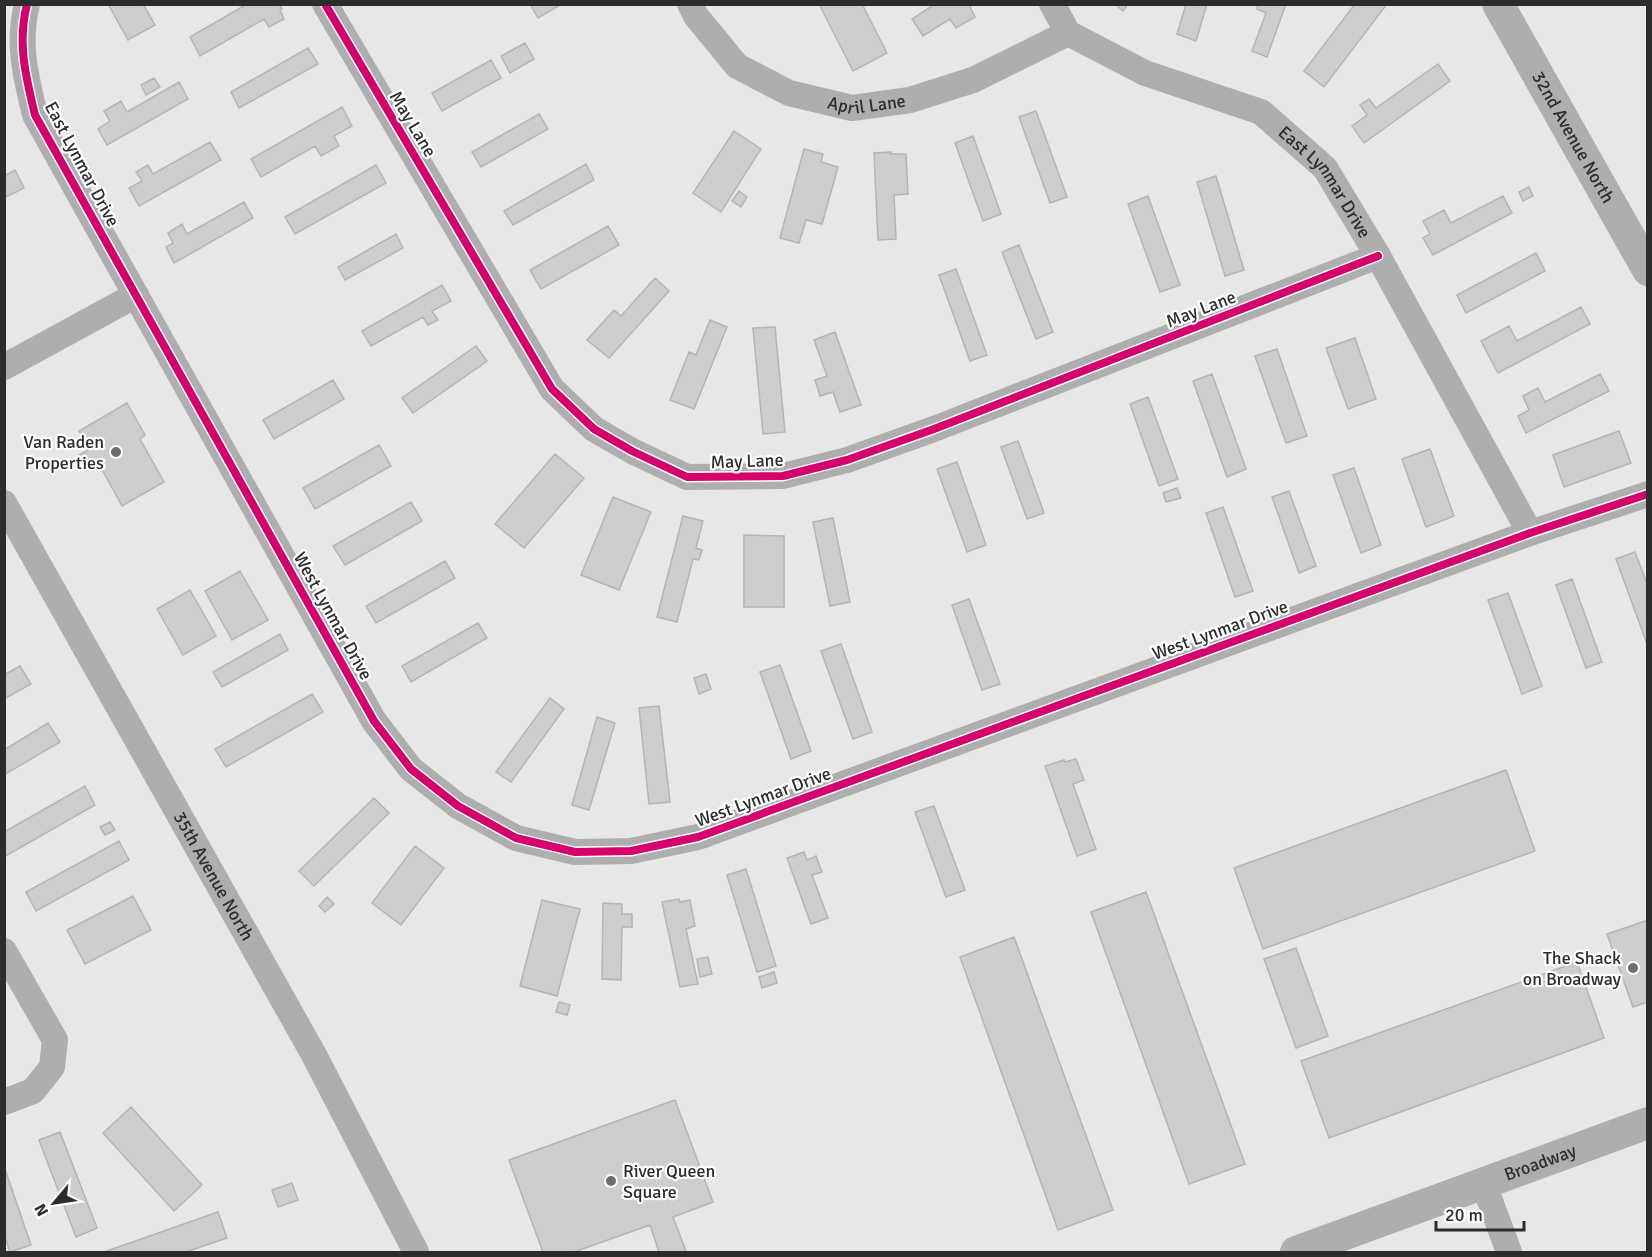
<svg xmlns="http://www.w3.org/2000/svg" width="1652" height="1257" viewBox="0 0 1652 1257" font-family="Signika,sans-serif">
  <rect width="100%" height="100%" fill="#e7e7e7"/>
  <path fill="#cdcdcd" stroke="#b4b4b4" stroke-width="1.5" d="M108 4H143L155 25 128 40Z
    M247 4H279L282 9 280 10 284 19 269 27 264 19 200 56 190 37Z
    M530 4H562L538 18Z
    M823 4H862L887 53 853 71 820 6Z
    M935 4H974L970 7 975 17 956 28 950 19 923 36 912 19Z
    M1115 4H1128L1123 11Z
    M1186 4H1207L1196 41 1177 34Z
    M1258 4H1286L1267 57 1252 51 1266 13 1257 9Z
    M1355 4H1387L1324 87 1304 71Z
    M525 43 534 59 510 73 501 56Z
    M308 48 318 64 239 108 231 92Z
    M491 60 501 78 442 111 432 93Z
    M1438 64 1450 81 1364 143 1352 126 1367 115 1360 105 1369 99 1376 108Z
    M154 78 160 87 146 95 141 85Z
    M179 82 188 99 107 145 98 129 110 121 104 111 121 101 127 112Z
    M342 107 352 126 334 136 339 146 321 156 315 146 261 177 251 159Z
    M1036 111 1067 197 1050 203 1019 117Z
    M539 114 548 129 481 167 472 152Z
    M734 131 761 149 721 212 693 193Z
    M973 136 1001 214 983 221 955 143Z
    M210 142 221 160 139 206 129 188 142 181 136 172 148 165 153 174Z
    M804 149 823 154 821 162 838 167 822 224 806 220 799 243 780 238Z
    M891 152V154H906L908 194 894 195 896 239 878 240 874 153Z
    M586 164 594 180 513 225 504 211Z
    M376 165 386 183 295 234 285 217Z
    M15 170 24 188 4 198V176Z
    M1216 176 1244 270 1225 276 1197 182Z
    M1529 187 1533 196 1523 201 1519 192Z
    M739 191 747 197 741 207 732 201Z
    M1148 196 1180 285 1160 292 1128 204Z
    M1503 196 1512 213 1433 255 1423 238 1430 234 1423 221 1444 210 1451 223Z
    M244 202 253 218 174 263 166 247 173 243 168 233 182 224 187 234Z
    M608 226 619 245 541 289 530 270Z
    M396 234 403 248 345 280 338 267Z
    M1019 245 1053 332 1036 339 1002 252Z
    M1536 253 1545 271 1466 313 1457 295Z
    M956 269 987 355 970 361 939 275Z
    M655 278 669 291 609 358 587 340 614 310 621 316Z
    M442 285 451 301 432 311 438 320 428 325 423 317 371 346 362 331Z
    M1581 307 1590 324 1498 373 1481 341 1509 326 1517 341Z
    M710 320 727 327 694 409 670 400 689 352 696 355Z
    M775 327 785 432 763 434 753 328Z
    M835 332 861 405 840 412 833 392 820 396 815 380 827 376 814 340Z
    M1355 338 1376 399 1348 409 1326 348Z
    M476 346 487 361 413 413 402 398Z
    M1277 349 1307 436 1286 443 1255 356Z
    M1212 374 1246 469 1227 477 1193 381Z
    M1600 374 1609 391 1526 433 1518 416 1529 410 1523 396 1538 388 1545 402Z
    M333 380 344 399 274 439 263 420Z
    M1148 397 1178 479 1159 486 1130 404Z
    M127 403 145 435 140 439 164 482 122 506 99 464 88 470 79 455 90 449 79 431Z
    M1619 431 1631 463 1564 487 1553 455Z
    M1018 441 1044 513 1027 519 1001 447Z
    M379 445 391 466 315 509 303 488Z
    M1430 449 1454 516 1426 527 1402 459Z
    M555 454 584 478 524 548 495 524Z
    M957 462 986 545 967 552 937 469Z
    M1354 468 1381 545 1361 553 1333 475Z
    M1177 488 1181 498 1166 502 1163 493Z
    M1289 491 1316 566 1299 573 1272 497Z
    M613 497 651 512 619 590 581 575Z
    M411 502 422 521 345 565 333 546Z
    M1223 507 1253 591 1235 597 1206 513Z
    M683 516 703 521 696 548 702 550 699 560 693 559 677 622 657 617Z
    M833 518 850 602 830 606 813 522Z
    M744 535 784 536V607H744Z
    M1635 552 1648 586 1647 644 1616 559Z
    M445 561 455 578 376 623 366 606Z
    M240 571 268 620 232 640 205 591Z
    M1572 579 1602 662 1586 668 1556 585Z
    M190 590 216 636 183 655 157 609Z
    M1508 593 1542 686 1522 694 1488 600Z
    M969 599 1000 684 982 690 952 605Z
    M478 623 487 638 411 682 402 666Z
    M280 634 288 650 222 687 213 672Z
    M841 644 872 732 853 739 821 651Z
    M780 665 811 751 791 759 760 672Z
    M20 666 31 684 4 699V675Z
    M706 674 711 689 699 694 694 678Z
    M312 694 323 712 226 767 215 749Z
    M550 698 564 709 511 782 496 772Z
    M659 706 670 802 649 804 639 708Z
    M597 717 615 723 589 810 572 805Z
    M48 723 60 742 4 775V750Z
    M1076 759 1084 780 1073 784 1096 849 1077 856 1045 766 1064 760 1065 762Z
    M1506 770 1535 851 1263 949 1234 868Z
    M85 786 95 805 4 857V832Z
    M374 798 389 813 314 886 299 871Z
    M934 806 965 890 946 897 915 812Z
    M110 822 115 830 105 835 100 827Z
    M119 841 129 860 36 911 26 892Z
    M415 846 444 868 401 925 372 903Z
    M804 852 807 860 816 856 822 872 812 875 828 918 811 924 787 858Z
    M746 869 776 966 757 972 727 875Z
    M1146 892 1245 1164 1189 1184 1091 912Z
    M133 896 151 930 85 964 67 930Z
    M327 897 334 904 325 912 319 906Z
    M679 899 680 902 690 900 695 926 686 929 698 984 680 987 662 902Z
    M542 900 580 909 557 996 520 986Z
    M603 903 622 904V914H632V927H622L621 980 602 979Z
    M1648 920V1002L1633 1007 1607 934Z
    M1014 937 1113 1210 1058 1230 960 957Z
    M1296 948 1328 1036 1296 1048 1264 959Z
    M708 957 712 974 700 977 697 959Z
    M1577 962 1604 1038 1329 1138 1301 1061Z
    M774 972 777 983 762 988 759 977Z
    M559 1002 570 1005 567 1015 556 1012Z
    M675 1100 713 1202 673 1217 686 1251 681 1252H659L650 1225 574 1252H543L509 1160Z
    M131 1107 202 1185 174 1211 103 1133Z
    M60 1132 97 1228 76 1237 39 1140Z
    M4 1166 31 1245 10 1252 4 1235Z
    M292 1183 298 1200 278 1207 272 1190Z
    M218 1212 227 1238 186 1252H104Z"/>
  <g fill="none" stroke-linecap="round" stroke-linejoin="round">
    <g stroke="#afaeae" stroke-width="26">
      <path d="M27 4C17 44 26 77 35 115L374 721 411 769 458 806 516 838 575 852 631 851 698 837 1530 533 1648 494"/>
      <path d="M325 4 552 389 594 429 632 451 687 477 783 476 847 460 934 429 1378 256"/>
      <path id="s1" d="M690 4 696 16 737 66 789 93 852 108 910 100 973 80 1068 33"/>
      <path id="s2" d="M1052 4 1068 33 1145 73 1261 112 1325 168 1378 256 1530 533"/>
      <path d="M4 367 136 295"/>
      <path id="s3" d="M4 503 314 1055 416 1252"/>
      <path d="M4 951 55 1040 52 1067 33 1091 4 1102"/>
      <path d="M1483 1182 1509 1252"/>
    </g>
    <g stroke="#afaeae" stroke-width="32">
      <path id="s4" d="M1498 4 1648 270"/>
      <path id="s5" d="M1296 1252 1648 1123"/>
    </g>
    <defs>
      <path id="cycleway" d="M27 4C17 44 26 77 35 115L374 721 411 769 458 806 516 838 575 852 631 851 698 837 1530 533 1648 494
        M325 4 552 389 594 429 632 451 687 477 783 476 847 460 934 429 1378 256"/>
    </defs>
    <use href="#cycleway" stroke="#fff" stroke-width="11"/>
    <use href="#cycleway" stroke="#d6006c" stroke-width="8"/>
  </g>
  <g fill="#6d6d6d" stroke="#fff" stroke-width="2">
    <circle cx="116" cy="452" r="6"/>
    <circle cx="1633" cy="968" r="6"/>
    <circle cx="611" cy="1181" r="6"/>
  </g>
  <g text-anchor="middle" stroke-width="4.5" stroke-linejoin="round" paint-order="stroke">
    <g font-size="18" fill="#2c2c2c" stroke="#fff">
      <text dy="6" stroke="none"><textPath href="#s1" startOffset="216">April Lane</textPath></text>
      <text transform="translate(413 124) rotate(59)" y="6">May Lane</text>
      <text dy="6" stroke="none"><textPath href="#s4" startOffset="153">32nd Avenue North</textPath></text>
      <text transform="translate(82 164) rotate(62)" y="6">East Lynmar Drive</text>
      <text dy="6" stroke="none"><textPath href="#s2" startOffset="338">East Lynmar Drive</textPath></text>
      <text transform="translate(1201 309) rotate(-21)" y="6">May Lane</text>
      <text transform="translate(747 461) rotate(-2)" y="6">May Lane</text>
      <text transform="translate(333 616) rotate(61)" y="6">West Lynmar Drive</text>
      <text transform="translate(1220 630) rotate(-20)" y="6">West Lynmar Drive</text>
      <text transform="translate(763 797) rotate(-20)" y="6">West Lynmar Drive</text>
      <text dy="6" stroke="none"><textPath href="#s3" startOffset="428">35th Avenue North</textPath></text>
      <text dy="6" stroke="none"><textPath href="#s5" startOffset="260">Broadway</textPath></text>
    </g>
    <g font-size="18" fill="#2c2c2c" stroke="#fff" text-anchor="end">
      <text x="104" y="448">Van Raden<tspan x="104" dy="21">Properties</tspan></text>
      <text x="1621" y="964">The Shack<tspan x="1621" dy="21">on Broadway</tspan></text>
      <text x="623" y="1177" text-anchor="start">River Queen<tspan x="623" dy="21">Square</tspan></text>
    </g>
  </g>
  <rect width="1652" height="1257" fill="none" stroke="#2c2c2c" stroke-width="12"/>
  <g transform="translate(54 1203) rotate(241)" stroke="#ffffff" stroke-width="4.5" paint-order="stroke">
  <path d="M0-4.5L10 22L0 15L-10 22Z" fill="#2c2c2c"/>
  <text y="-9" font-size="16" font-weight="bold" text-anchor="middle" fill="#2c2c2c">N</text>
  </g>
  <path d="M1436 1221v9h88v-9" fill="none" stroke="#2c2c2c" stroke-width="3"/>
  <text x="1445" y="1221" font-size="18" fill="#2c2c2c" stroke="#ffffff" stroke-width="4.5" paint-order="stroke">20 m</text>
</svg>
